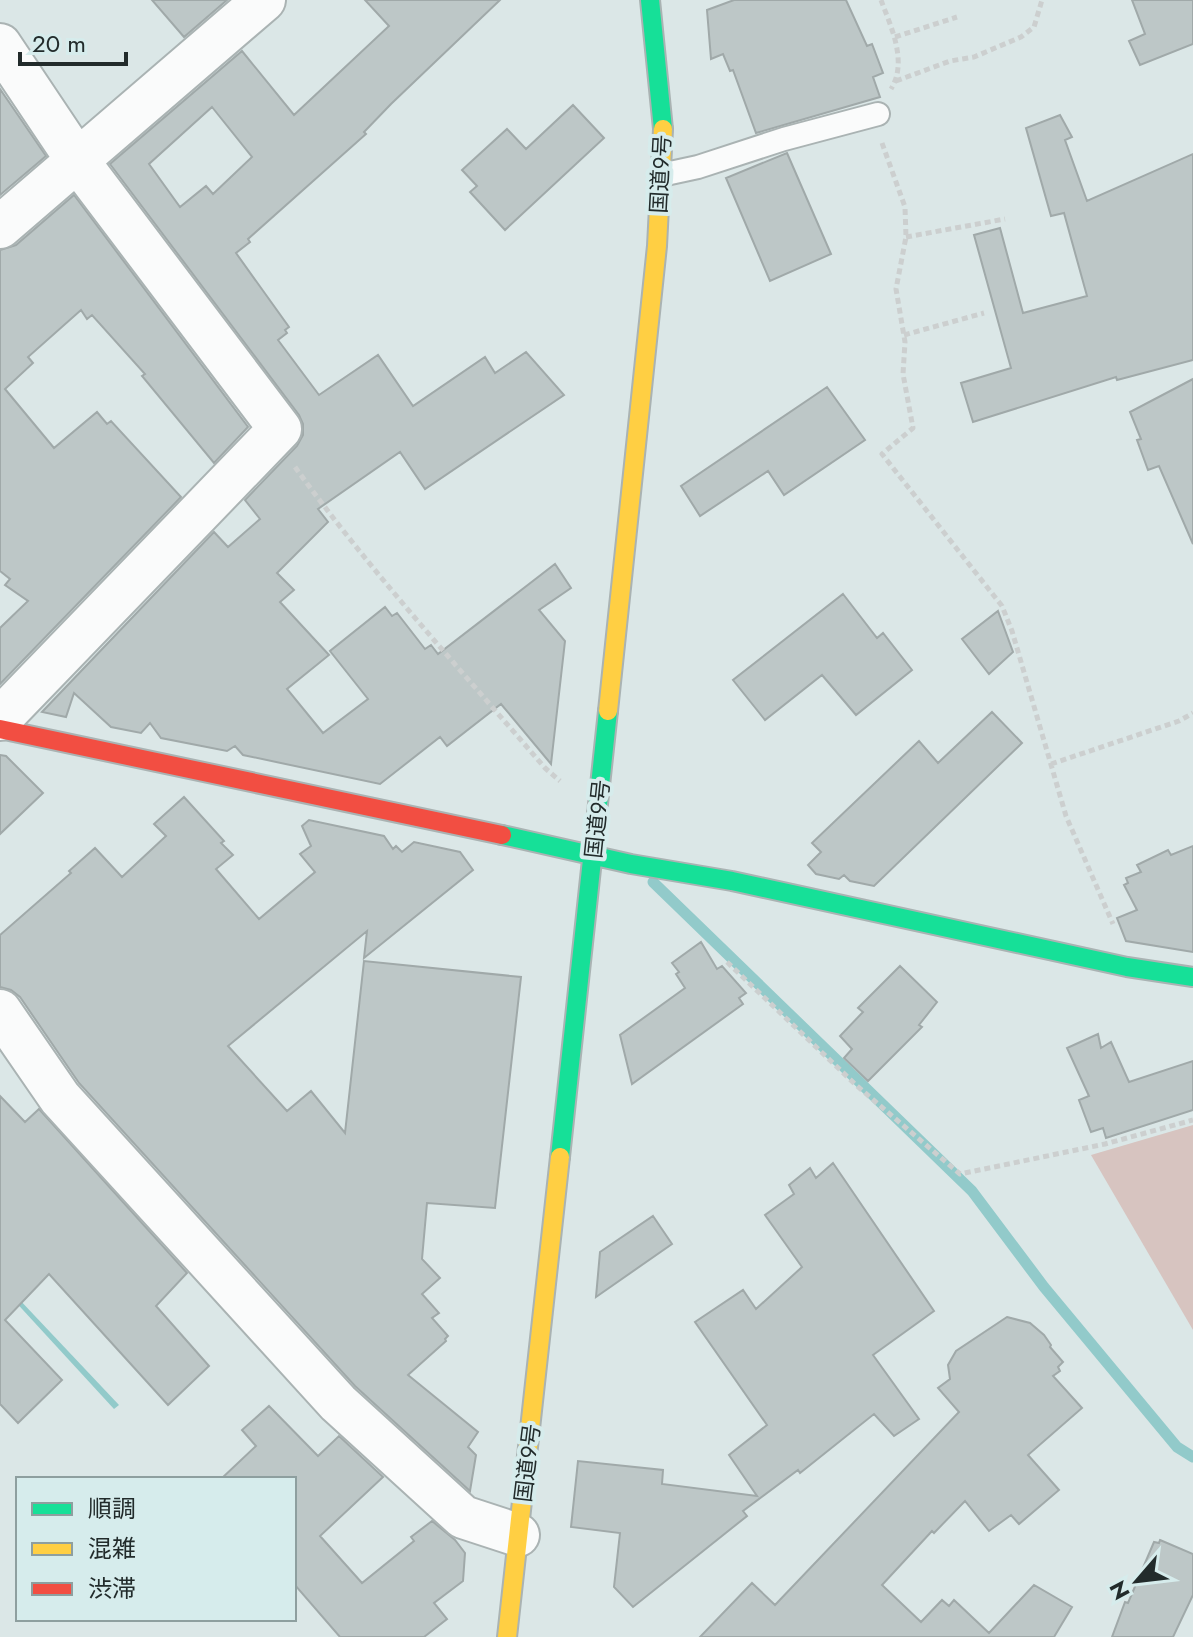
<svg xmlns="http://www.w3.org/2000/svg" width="1193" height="1637" viewBox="0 0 1193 1637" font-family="Jost,'Noto Sans JP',sans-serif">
  <rect width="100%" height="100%" fill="#dbe7e7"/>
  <path fill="#d7c4c0" d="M1193 1125V1330L1091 1155Z"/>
  <path fill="#92caca" d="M0 1279 119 1405 114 1409 0 1285Z"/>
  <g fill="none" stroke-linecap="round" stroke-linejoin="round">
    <path stroke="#92caca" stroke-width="11" d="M653 882 972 1191 1044 1287 1177 1447 1193 1457"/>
  </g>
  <path fill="#bdc7c7" stroke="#a0a9a9" stroke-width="2" fill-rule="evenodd" d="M152 0H227L184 37Z
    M365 0H500L391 104 364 132 366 134 248 239 250 242 236 253 289 327 285 330 287 333 278 340 319 395 378 355 413 406 485 357 495 373 526 352 564 395 425 489 400 452 318 509 328 522 277 573 294 590 280 602 329 655 287 689 323 733 368 699 330 651 385 607 392 616 397 613 425 649 431 645 438 654 555 564 571 588 539 610 565 641 551 764 501 704 447 746 440 737 380 784 243 755 235 746 227 751 161 738 150 723 141 733 111 727 74 693 66 717 42 712 214 532 228 547 260 519 245 500 297 446 303 435V424L299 415 110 164 242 51 294 115 389 26ZM212 107 252 157 213 194 206 186 180 207 149 164Z
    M734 0H846L867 46 872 44 883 73 873 77 880 97 756 133 733 70 730 71 723 54 711 59 707 10Z
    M1132 0H1193V44L1140 65 1129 41 1145 34Z
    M0 89 46 156 0 195Z
    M573 105 604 138 505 230 470 192 477 186 462 170 507 129 526 149Z
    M1060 115 1072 137 1065 140 1087 201 1193 154V360L1117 380 1116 377 973 422 961 383 1011 368 974 235 1000 228 1023 313 1087 296 1064 213 1051 216 1026 128Z
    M787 153 831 254 770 281 726 178Z
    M74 195 248 427 214 463 142 376 145 374 92 315 87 319 81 310 28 357 33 363 5 389 54 448 97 412 107 424 111 421 181 497 0 684V628L28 601 5 585 10 579 0 571V250L16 245Z
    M1193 379V544L1159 466 1148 470 1137 440 1141 439 1130 412Z
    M827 387 865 440 784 495 768 471 700 516 681 486Z
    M843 594 877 638 883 633 912 670 856 715 822 675 765 720 733 680Z
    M998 611 1013 652 989 674 962 639Z
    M992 712 1022 743 874 886 850 881 844 875 839 879 816 874 808 865 821 852 812 843 919 741 938 763Z
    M0 755 6 756 43 793 0 834Z
    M184 797 224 841 221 843 233 855 216 869 259 919 315 872 300 854 311 846 302 826 309 820 384 836 393 849 396 846 402 852 414 842 460 852 473 870 364 958 367 931 228 1046 287 1111 311 1091 345 1133 364 961 521 977 495 1208 427 1203 422 1259 440 1278 422 1294 439 1313 432 1318 448 1336 445 1339 446 1341 408 1375 478 1432 468 1447 476 1455 470 1491 355 1386 79 1083 20 997 11 990 0 987V935L71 873 69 871 95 848 122 877 166 836 154 824Z
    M1193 846V952L1126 941 1117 918 1137 910 1124 885 1128 883 1126 878 1141 872 1137 865 1168 850 1171 855Z
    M701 942 717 969 722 966 746 993 739 998 743 1004 632 1084 620 1035 685 988 676 974 679 972 672 963Z
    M900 966 937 1002 919 1025 922 1027 868 1081 844 1058 852 1049 840 1036 863 1012 858 1008Z
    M1098 1034 1101 1048 1111 1042 1129 1082 1193 1061V1110L1106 1138 1103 1128 1091 1132 1079 1100 1089 1096 1067 1048Z
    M0 1096 25 1122 39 1109 187 1273 156 1306 209 1366 168 1405 49 1274 5 1320 62 1380 18 1423 0 1404Z
    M833 1163 934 1311 873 1355 919 1419 894 1436 874 1414 800 1473 798 1470 743 1511 747 1516 633 1607 614 1587 620 1533 571 1527 578 1461 663 1470 662 1484 757 1496 729 1455 767 1425 695 1322 743 1290 756 1309 802 1267 765 1215 794 1194 789 1185 810 1168 816 1178Z
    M653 1216 672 1244 596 1297 600 1252Z
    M1007 1317 1030 1323 1044 1335 1051 1345 1050 1347 1063 1362 1058 1367 1060 1371 1053 1376 1082 1408 1028 1455 1059 1490 1019 1524 1011 1515 989 1531 965 1501 934 1533 932 1531 882 1585 921 1622 942 1600 949 1606 954 1600 989 1633 1034 1585 1072 1607 1054 1637H700L752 1583 775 1605 959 1412 938 1388 950 1379 948 1365 956 1351Z
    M269 1406 318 1456 339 1436 383 1477 320 1536 362 1583 414 1541 411 1537 432 1521 455 1540 465 1553 463 1581 434 1603 447 1619 424 1637H340L294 1584V1479H221L256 1446 242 1430Z
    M1160 1540 1193 1554V1595L1173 1637H1112L1125 1602 1128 1603 1154 1542 1159 1543Z"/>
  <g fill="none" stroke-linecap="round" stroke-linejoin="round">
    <defs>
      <path id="lane" d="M661 175 698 167 784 139 878 114"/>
      <path id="street" d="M0 45 77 160 280 429 0 719
        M0 227 264 0
        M0 1011 60 1098 338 1403 463 1517 518 1535"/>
      <path id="fast" d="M650 0 663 129
        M502 835 631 864 732 881 1127 967 1193 977
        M560 1157 608 711"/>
      <path id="slow" d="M608 711 657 246 663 129
        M507 1637 560 1157"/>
      <path id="jam" d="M0 729 502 835"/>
    </defs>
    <use href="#lane" stroke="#aab3b3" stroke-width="26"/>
    <use href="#street" stroke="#aab3b3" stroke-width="46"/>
    <use href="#fast" stroke="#aab3b3" stroke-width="22"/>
    <use href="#slow" stroke="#aab3b3" stroke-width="22"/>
    <use href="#jam" stroke="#aab3b3" stroke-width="22"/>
    <path stroke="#cccfcf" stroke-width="5" stroke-dasharray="6 4" stroke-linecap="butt" d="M881 0C891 27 908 62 891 89
      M895 37 957 17
      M896 81 950 61 974 57 1021 37 1034 27 1042 0
      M882 143 905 207 906 237 896 289 905 342 903 374 913 428 882 454 1002 606 1012 631 1066 816 1113 924
      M906 237 1005 219
      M904 335 984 313
      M295 467C371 572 460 669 545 768L560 781
      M1051 764 1179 721 1193 713
      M727 962 857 1086 960 1174 1105 1144 1193 1120"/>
    <use href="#lane" stroke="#fafbfb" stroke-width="22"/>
    <use href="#street" stroke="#fafbfb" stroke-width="42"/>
    <use href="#fast" stroke="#16e098" stroke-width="18"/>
    <use href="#slow" stroke="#ffcf43" stroke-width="18"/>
    <use href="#jam" stroke="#f24e42" stroke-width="18"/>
  </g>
  <g text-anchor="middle" stroke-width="8" stroke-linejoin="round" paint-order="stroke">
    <g font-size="22" fill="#222b2b" stroke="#d6ecec">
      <text transform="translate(660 174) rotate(-87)" y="8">国道9号</text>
      <text transform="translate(597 819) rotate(-84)" y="8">国道9号</text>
      <text transform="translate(527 1463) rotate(-83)" y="8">国道9号</text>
    </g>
  </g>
  <rect x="16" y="1477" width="280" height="144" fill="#d6ecec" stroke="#8e9f9f" stroke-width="2"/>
  <rect x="32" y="1503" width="40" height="12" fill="#16e098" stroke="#8e9f9f" stroke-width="2"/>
  <text x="88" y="1517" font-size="24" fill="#222b2b">順調</text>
  <rect x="32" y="1543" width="40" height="12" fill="#ffcf43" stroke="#8e9f9f" stroke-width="2"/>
  <text x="88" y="1557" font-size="24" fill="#222b2b">混雑</text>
  <rect x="32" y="1583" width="40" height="12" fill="#f24e42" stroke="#8e9f9f" stroke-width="2"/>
  <text x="88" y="1597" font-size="24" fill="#222b2b">渋滞</text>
  <g transform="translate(1137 1581) rotate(242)" stroke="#d6ecec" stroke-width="6" paint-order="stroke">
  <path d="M0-6L14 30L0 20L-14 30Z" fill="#222b2b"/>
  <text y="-12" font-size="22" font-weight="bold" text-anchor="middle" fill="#222b2b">N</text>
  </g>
  <path d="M20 52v12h106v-12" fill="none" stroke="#222b2b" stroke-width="4"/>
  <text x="32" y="52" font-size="24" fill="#222b2b" stroke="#d6ecec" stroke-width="6" paint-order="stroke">20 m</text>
</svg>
